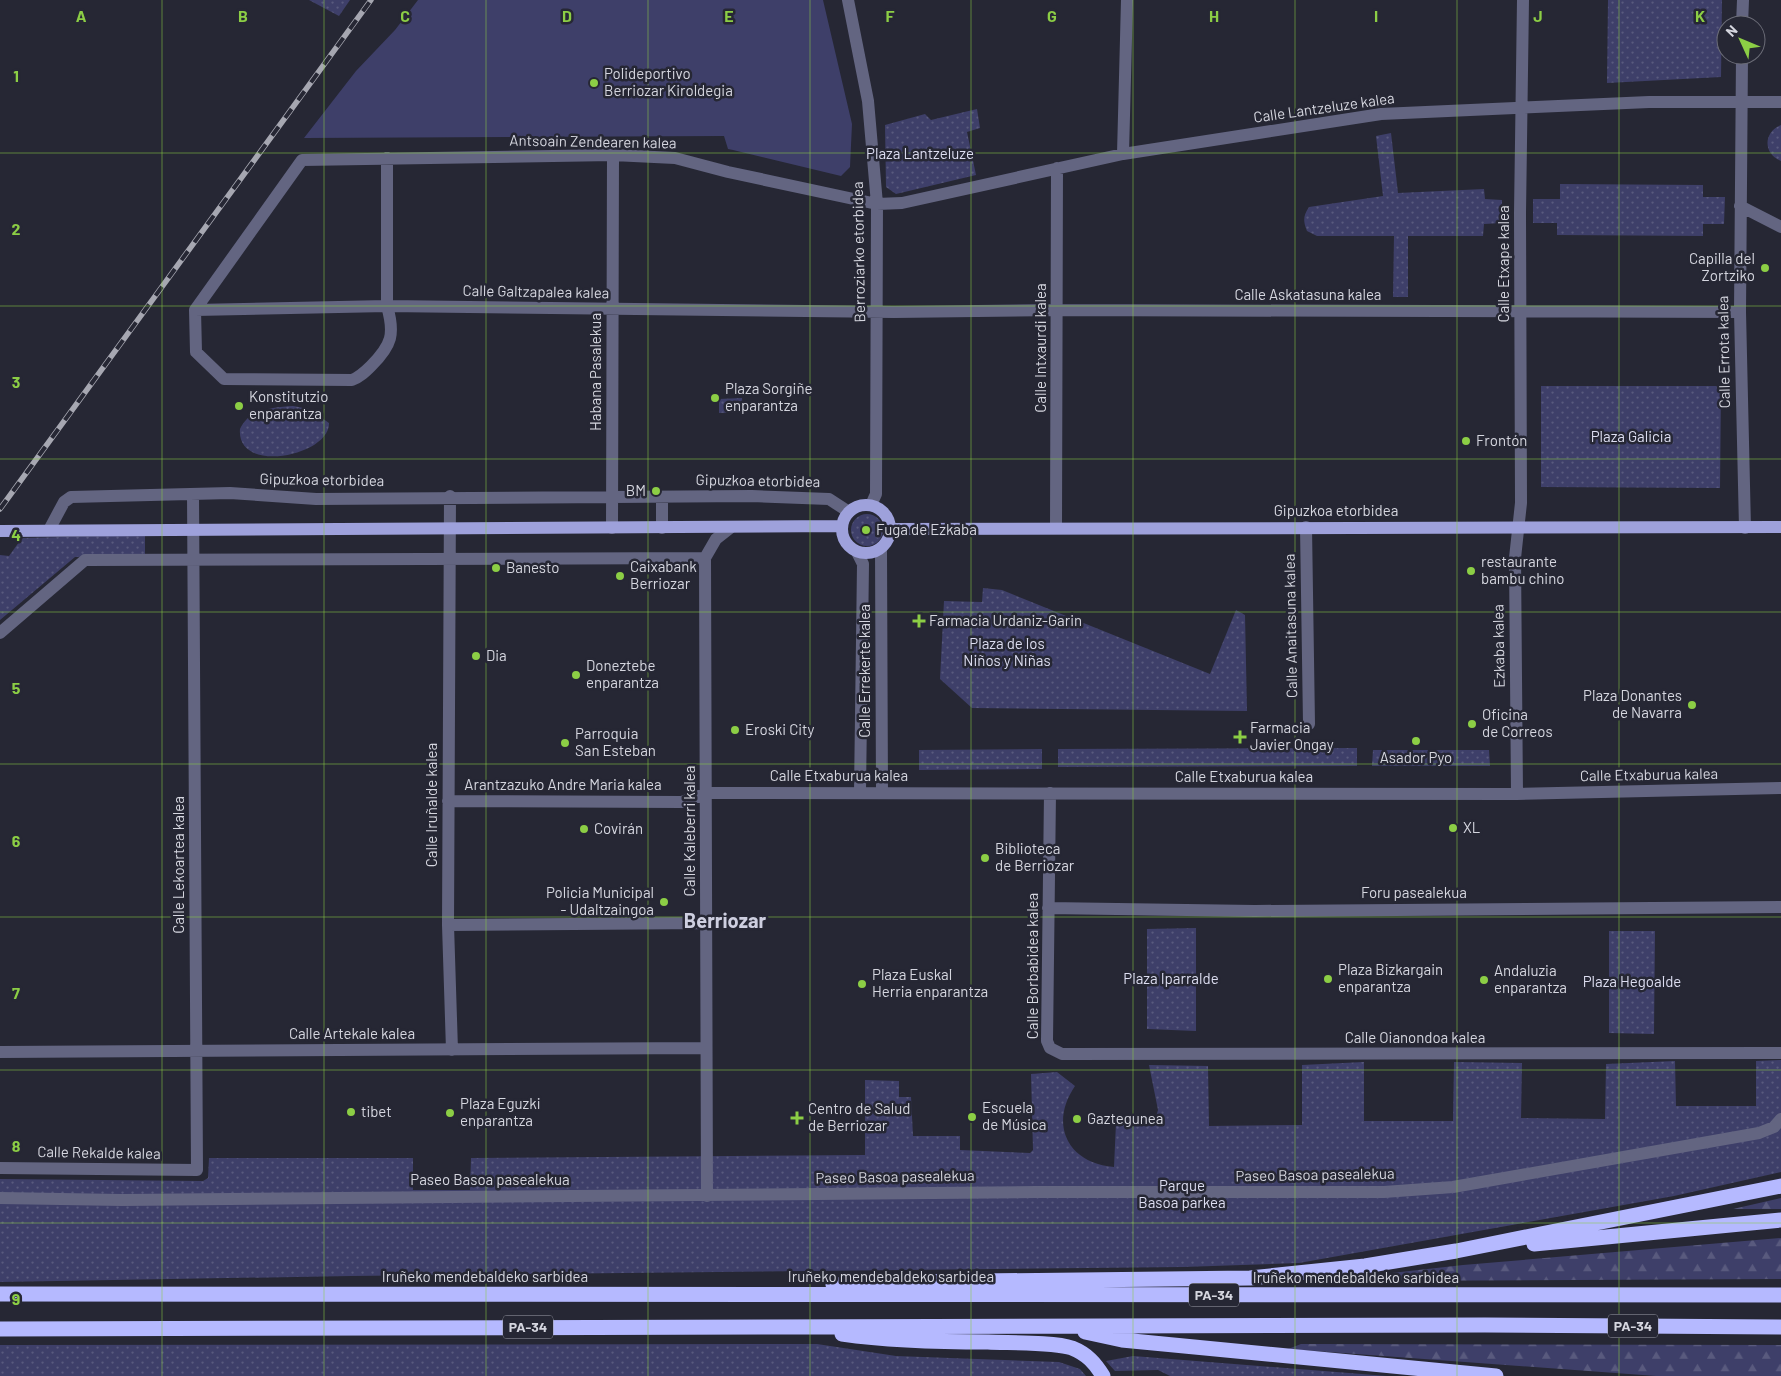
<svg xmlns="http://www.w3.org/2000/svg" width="1781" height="1376" viewBox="0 0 1781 1376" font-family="Barlow,sans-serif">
  <defs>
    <pattern id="green-dots" width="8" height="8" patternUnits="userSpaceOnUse" patternTransform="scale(1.25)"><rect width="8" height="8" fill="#3e3f69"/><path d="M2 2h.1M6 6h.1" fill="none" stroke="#595a7e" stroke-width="1.8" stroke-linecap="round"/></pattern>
    <pattern id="forest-firs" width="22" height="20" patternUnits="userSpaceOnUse" patternTransform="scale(1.25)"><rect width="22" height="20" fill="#3e3f69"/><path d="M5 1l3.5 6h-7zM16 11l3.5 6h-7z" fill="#595a7e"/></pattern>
  </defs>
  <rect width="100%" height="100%" fill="#262734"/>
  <path fill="url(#green-dots)" d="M309 0H350L339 16Z
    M1608 0H1722L1721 77 1607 83Z
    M977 109 980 128 967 132 976 175 896 194 886 187 885 125 925 114 931 120Z
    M1781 125V161C1763 154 1763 132 1781 125Z
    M1391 133 1398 193 1484 189 1485 199 1502 200V223L1484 224 1483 236H1408V297H1393L1394 236H1317L1307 231C1303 221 1303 216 1309 207L1383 196 1376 136Z
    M1560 184 1703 185V197H1725L1724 224H1703V236L1557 235V223H1533V199H1560Z
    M1541 386H1721L1720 488 1541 487Z
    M742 398 743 412 719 413V399Z
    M293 406 309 409 329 423C330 456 236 475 240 429 249 409 274 407 293 406Z
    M851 530a16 16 0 1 1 32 0a16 16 0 1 1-32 0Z
    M145 535V555L75 557 0 620V555L9 556 22 538Z
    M983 588 1002 590 1210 674 1236 610 1245 615 1247 711 972 708 940 679 944 601 982 602Z
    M1357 748V766L1058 767V749Z
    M1042 749V769L919 770V750Z
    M1373 750H1489L1490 766H1372Z
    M1196 928V1031L1147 1029V929Z
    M1609 931H1655L1654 1034 1609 1033Z
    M1781 1060V1172L1674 1196 1299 1263 1183 1267 351 1276 0 1282V1179L203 1181 208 1178 209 1158H413V1190H470L471 1158 865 1155V1080L899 1081V1097H911L913 1136H960V1150L1030 1153 1033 1150 1031 1074 1057 1072 1075 1086C1049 1124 1067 1163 1114 1167L1116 1123 1155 1120 1158 1110 1149 1065 1208 1066 1209 1126 1302 1125V1065L1364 1062V1121H1453L1454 1062 1522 1063 1521 1118 1605 1119 1606 1064 1675 1061 1676 1106H1756V1061Z
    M817 1344 896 1356 1059 1362 1080 1369 1086 1376H0V1345Z
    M1133 1356 1387 1376H1170L1158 1370 1115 1371 1106 1361Z"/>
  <path fill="url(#forest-firs)" d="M1781 1198V1209H1733Z
    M1781 1238V1279L1373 1281 1374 1275 1463 1265Z
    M1301 1344 1781 1345V1376H1656L1288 1349Z"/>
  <path fill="#3e3f69" d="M418 0H823L852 124 850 167 841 176 733 150 728 149 724 136 304 138 356 71 395 30Z"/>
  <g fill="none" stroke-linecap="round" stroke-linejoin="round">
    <path stroke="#636581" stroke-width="12" d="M848 0 868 101 877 204 876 494 871 505
      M1742 25 1743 0
      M1742 55 1740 312 1745 528
      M1123 154 1127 0
      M387 158V306C395 334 392 345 371 366 365 372 360 377 352 380L224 379 196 352 195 310 302 160 613 155 675 158 728 172 877 204 902 203 1123 154 1381 114 1649 102H1781
      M1740 206 1781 227
      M195 310 387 306 894 312 1057 310 1740 312
      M450 496 448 925 452 1050
      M662 497V528
      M1306 527 1309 724
      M612 528 613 155
      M1056 528 1057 168
      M49 530 64 502 71 497 230 493 316 499 752 496 829 499 849 512
      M881 550 882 792
      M857 552 863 564 860 792
      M0 633 85 560 705 558
      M1050 793 1047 1041 1050 1048 1062 1054 1781 1053
      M1517 794 1515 558 1521 503 1520 213 1523 0
      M448 801 682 802 707 793 1517 794 1781 788
      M1048 908 1255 911 1781 907
      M448 925 705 923
      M0 1052 705 1048
      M0 1168 197 1170 193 494
      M707 1196 705 558 716 539 730 528
      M0 1198 122 1200 1036 1192H1384L1453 1187 1759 1133 1774 1127 1781 1119"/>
    <path stroke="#9ea1db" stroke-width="12" d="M842 529a24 24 0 1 1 48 0a24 24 0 1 1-48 0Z
      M891 529 1781 527
      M0 531 842 526"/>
    <path stroke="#b5b9ff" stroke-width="15" d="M1534 1244 1781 1220
      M833 1285 894 1282 1250 1278 1365 1266 1456 1251 1781 1186
      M0 1294 1781 1295
      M0 1329 1485 1325 1781 1327
      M1085 1332 1122 1340 1496 1376
      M842 1334C891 1341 939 1342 988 1342 1008 1343 1055 1342 1072 1348 1087 1354 1095 1363 1103 1376"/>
    <defs>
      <path id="rail" d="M0 509 371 0"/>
    </defs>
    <use href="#rail" stroke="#a6a7b1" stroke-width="5.5"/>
    <use href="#rail" stroke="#262734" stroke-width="4" stroke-dasharray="11" stroke-linecap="butt"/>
  </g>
  <path fill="none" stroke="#8cce45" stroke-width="1" stroke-opacity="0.55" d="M162 0V1376M324 0V1376M486 0V1376M648 0V1376M810 0V1376M971 0V1376M1133 0V1376M1295 0V1376M1457 0V1376M1619 0V1376M0 153H1781M0 306H1781M0 459H1781M0 612H1781M0 764H1781M0 917H1781M0 1070H1781M0 1223H1781"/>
  <g fill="#8cce45" stroke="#262734" stroke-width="2">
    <circle cx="594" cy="83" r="5"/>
    <circle cx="1765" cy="268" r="5"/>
    <circle cx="715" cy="398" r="5"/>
    <circle cx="239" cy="406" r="5"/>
    <circle cx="1466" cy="441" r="5"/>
    <circle cx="656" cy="491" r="5"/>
    <circle cx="866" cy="530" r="5"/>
    <circle cx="496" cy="568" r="5"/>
    <circle cx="1471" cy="571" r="5"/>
    <circle cx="620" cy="576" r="5"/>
    <path d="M916.5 613.5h5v5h5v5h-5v5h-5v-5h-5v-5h5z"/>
    <circle cx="476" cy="656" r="5"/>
    <circle cx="576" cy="675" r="5"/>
    <circle cx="1692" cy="705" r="5"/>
    <circle cx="1472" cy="724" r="5"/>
    <circle cx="735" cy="730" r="5"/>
    <path d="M1237.5 729.5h5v5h5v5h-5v5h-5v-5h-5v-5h5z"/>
    <circle cx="1416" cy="741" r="5"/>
    <circle cx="565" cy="743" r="5"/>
    <circle cx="1453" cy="828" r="5"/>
    <circle cx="584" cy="829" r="5"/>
    <circle cx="985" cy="858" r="5"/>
    <circle cx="664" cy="902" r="5"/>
    <circle cx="1328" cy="979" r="5"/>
    <circle cx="1484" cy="980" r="5"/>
    <circle cx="862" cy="984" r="5"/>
    <circle cx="351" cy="1112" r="5"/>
    <circle cx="450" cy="1113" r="5"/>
    <circle cx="972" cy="1117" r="5"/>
    <path d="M794.5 1110.5h5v5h5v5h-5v5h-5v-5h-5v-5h5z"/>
    <circle cx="1077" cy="1119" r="5"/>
  </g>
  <g text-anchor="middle" stroke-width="5" stroke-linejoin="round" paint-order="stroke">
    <g fill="#262734" stroke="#a0a2ac" stroke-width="1">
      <rect x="1189" y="1283.5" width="50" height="23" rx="4"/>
      <rect x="1608" y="1314.5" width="50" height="23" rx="4"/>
      <rect x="503" y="1315.5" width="50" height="23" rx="4"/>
    </g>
    <g font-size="14" font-weight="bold" fill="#d5d6df">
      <text x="1214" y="1300">PA-34</text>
      <text x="1633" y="1331">PA-34</text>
      <text x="528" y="1332">PA-34</text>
    </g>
    <g font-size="15" fill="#d5d6df" stroke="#262734" text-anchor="start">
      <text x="604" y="79">Polideportivo<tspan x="604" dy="17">Berriozar Kiroldegia</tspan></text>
      <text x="1755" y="264" text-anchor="end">Capilla del<tspan x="1755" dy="17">Zortziko</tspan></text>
      <text x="725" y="394">Plaza Sorgiñe<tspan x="725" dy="17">enparantza</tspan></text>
      <text x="249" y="402">Konstitutzio<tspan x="249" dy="17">enparantza</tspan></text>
      <text x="1476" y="446">Frontón</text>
      <text x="646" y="496" text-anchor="end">BM</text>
      <text x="876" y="535">Fuga de Ezkaba</text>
      <text x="1481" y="567">restaurante<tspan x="1481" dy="17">bambu chino</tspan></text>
      <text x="630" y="572">Caixabank<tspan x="630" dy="17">Berriozar</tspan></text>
      <text x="506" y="573">Banesto</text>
      <text x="929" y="626">Farmacia Urdaniz-Garin</text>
      <text x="486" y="661">Dia</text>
      <text x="586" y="671">Doneztebe<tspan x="586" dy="17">enparantza</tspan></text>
      <text x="1682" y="701" text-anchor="end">Plaza Donantes<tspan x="1682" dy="17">de Navarra</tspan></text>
      <text x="1482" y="720">Oficina<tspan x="1482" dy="17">de Correos</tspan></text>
      <text x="1250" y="733">Farmacia<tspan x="1250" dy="17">Javier Ongay</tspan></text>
      <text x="745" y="735">Eroski City</text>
      <text x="575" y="739">Parroquia<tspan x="575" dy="17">San Esteban</tspan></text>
      <text x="1416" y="763" text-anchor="middle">Asador Pyo</text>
      <text x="1463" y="833">XL</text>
      <text x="594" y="834">Covirán</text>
      <text x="995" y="854">Biblioteca<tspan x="995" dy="17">de Berriozar</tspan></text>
      <text x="654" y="898" text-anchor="end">Policia Municipal<tspan x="654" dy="17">- Udaltzaingoa</tspan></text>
      <text x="1338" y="975">Plaza Bizkargain<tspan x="1338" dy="17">enparantza</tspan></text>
      <text x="1494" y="976">Andaluzia<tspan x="1494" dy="17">enparantza</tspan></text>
      <text x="872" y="980">Plaza Euskal<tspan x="872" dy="17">Herria enparantza</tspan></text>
      <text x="460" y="1109">Plaza Eguzki<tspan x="460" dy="17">enparantza</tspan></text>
      <text x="982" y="1113">Escuela<tspan x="982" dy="17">de Música</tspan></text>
      <text x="808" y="1114">Centro de Salud<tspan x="808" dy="17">de Berriozar</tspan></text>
      <text x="361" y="1117">tibet</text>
      <text x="1087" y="1124">Gaztegunea</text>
    </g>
    <g font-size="15" fill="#d5d6df" stroke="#262734">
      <text transform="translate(1324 108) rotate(-8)" y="5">Calle Lantzeluze kalea</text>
      <text transform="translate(593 142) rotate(1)" y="5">Antsoain Zendearen kalea</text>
      <text transform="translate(859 252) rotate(-91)" y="5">Berroziarko etorbidea</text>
      <text transform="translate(1504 264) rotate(-90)" y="5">Calle Etxape kalea</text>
      <text transform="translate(536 292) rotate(1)" y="5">Calle Galtzapalea kalea</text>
      <text x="1308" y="300">Calle Askatasuna kalea</text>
      <text transform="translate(1041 348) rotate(-90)" y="5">Calle Intxaurdi kalea</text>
      <text transform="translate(1724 352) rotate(-91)" y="5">Calle Errota kalea</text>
      <text transform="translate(596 372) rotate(-90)" y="5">Habana Pasalekua</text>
      <text transform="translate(322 480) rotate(1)" y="5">Gipuzkoa etorbidea</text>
      <text transform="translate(758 481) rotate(1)" y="5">Gipuzkoa etorbidea</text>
      <text x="1336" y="516">Gipuzkoa etorbidea</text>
      <text transform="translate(1291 626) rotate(-91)" y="5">Calle Anaitasuna kalea</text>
      <text transform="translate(1499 646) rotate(-91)" y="5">Ezkaba kalea</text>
      <text transform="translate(865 671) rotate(-90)" y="5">Calle Errekerte kalea</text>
      <text transform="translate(1649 775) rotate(-1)" y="5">Calle Etxaburua kalea</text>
      <text x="839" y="781">Calle Etxaburua kalea</text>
      <text x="1244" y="782">Calle Etxaburua kalea</text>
      <text x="563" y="790">Arantzazuko Andre Maria kalea</text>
      <text transform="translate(432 805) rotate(-90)" y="5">Calle Iruñalde kalea</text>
      <text transform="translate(690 831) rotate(-90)" y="5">Calle Kaleberri kalea</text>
      <text transform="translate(179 865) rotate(-90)" y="5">Calle Lekoartea kalea</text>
      <text x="1414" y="898">Foru pasealekua</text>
      <text transform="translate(1033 966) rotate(-90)" y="5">Calle Borbabidea kalea</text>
      <text x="352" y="1039">Calle Artekale kalea</text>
      <text x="1415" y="1043">Calle Oianondoa kalea</text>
      <text transform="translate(99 1153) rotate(1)" y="5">Calle Rekalde kalea</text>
      <text transform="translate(1315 1175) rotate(-1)" y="5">Paseo Basoa pasealekua</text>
      <text transform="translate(895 1177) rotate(-1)" y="5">Paseo Basoa pasealekua</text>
      <text x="490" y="1185">Paseo Basoa pasealekua</text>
      <text x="485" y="1282">Iruñeko mendebaldeko sarbidea</text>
      <text x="891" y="1282">Iruñeko mendebaldeko sarbidea</text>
      <text x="1356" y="1283">Iruñeko mendebaldeko sarbidea</text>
    </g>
    <g font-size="15" fill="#dddef1" stroke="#262734">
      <text x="920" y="159">Plaza Lantzeluze</text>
      <text x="1631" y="442">Plaza Galicia</text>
      <text x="1007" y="649">Plaza de los<tspan x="1007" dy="17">Niños y Niñas</tspan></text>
      <text x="1171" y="984">Plaza Iparralde</text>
      <text x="1632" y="987">Plaza Hegoalde</text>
      <text x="1182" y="1191">Parque<tspan x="1182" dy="17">Basoa parkea</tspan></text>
    </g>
    <g font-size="20" font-weight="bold" fill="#cecfe0" stroke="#262734">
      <text x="725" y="928">Berriozar</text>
    </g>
  </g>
  <g font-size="16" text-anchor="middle" font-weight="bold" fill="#8cce45" stroke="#262734" stroke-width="5" stroke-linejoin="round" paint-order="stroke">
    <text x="81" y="22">A</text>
    <text x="243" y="22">B</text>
    <text x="405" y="22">C</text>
    <text x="567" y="22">D</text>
    <text x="729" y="22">E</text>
    <text x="890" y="22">F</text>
    <text x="1052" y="22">G</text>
    <text x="1214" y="22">H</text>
    <text x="1376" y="22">I</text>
    <text x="1538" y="22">J</text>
    <text x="1700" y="22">K</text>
    <text x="16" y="82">1</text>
    <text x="16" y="235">2</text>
    <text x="16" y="388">3</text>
    <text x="16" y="541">4</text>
    <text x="16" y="694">5</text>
    <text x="16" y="847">6</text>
    <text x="16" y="999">7</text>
    <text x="16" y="1152">8</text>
    <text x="16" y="1305">9</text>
  </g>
  <g transform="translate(1741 40) rotate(314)"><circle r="24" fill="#262734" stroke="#6c6d78"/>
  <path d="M0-4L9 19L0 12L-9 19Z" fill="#8cce45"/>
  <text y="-8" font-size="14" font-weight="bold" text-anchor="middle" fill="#d5d6df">N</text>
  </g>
</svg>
